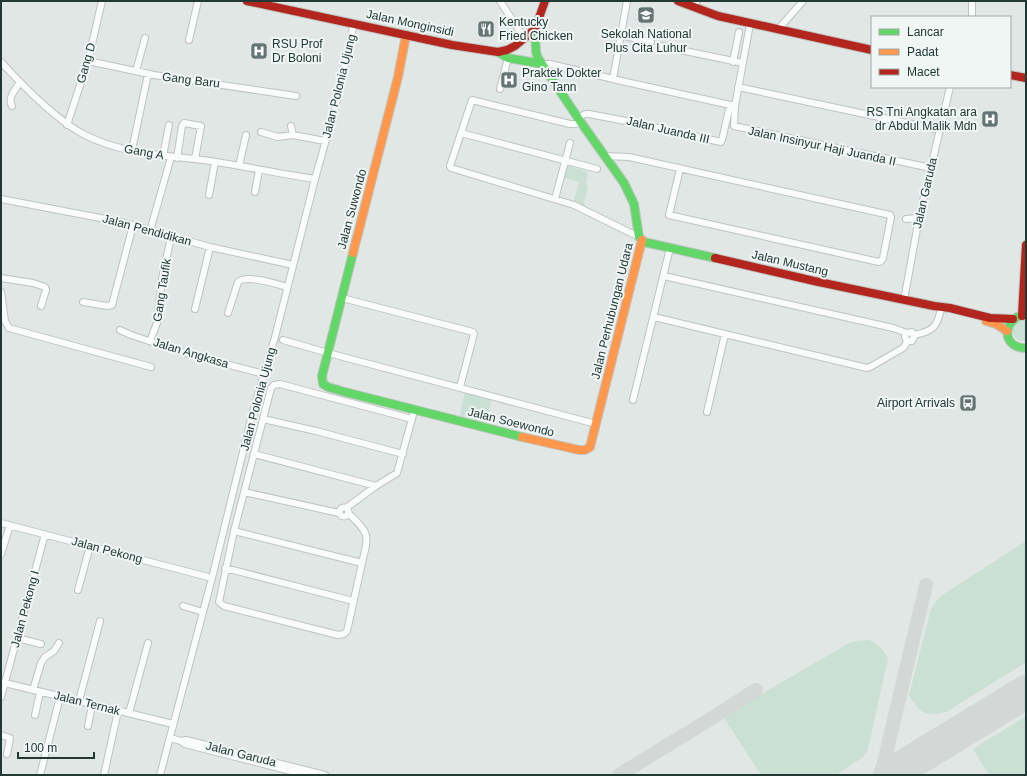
<svg xmlns="http://www.w3.org/2000/svg" width="1027" height="776" viewBox="0 0 1027 776" font-family="Arial,sans-serif">
  <rect width="100%" height="100%" fill="#e1e7e5"/>
  <path fill="#cbe0d4" d="M565 165 588 172 586 184 588 188 583 207 573 203 579 182 561 177Z
    M1021 320 1026 321V341C1012 343 1007 325 1021 320Z
    M465 392 492 398 486 424 459 418Z
    M1026 541V662L946 712C925 717 920 713 909 695L931 609 937 600 945 593Z
    M868 640C878 643 883 649 888 658L868 749 863 757 836 775H761L723 716 851 642Z
    M1026 716V775H989L973 749Z"/>
  <g fill="none" stroke-linecap="round" stroke-linejoin="round">
    <path stroke="#d3d8d6" stroke-width="14" d="M619 775 717 715 756 690
      M881 775 926 585"/>
    <path stroke="#d3d8d6" stroke-width="34" d="M890 775 1026 692"/>
    <defs>
      <path id="street" d="M500 1 525 39
        M972 1V17
        M696 2 697 1
        M750 24 735 106 734 126 931 168
        M781 26 803 1
        M621 35 651 42
        M189 40 198 1
        M661 46 743 63
        M88 61 154 75 296 96
        M1 62C23 86 55 119 83 134 117 152 157 155 195 159 235 164 275 173 315 179
        M733 62 739 32
        M542 64H550L626 82 735 106
        M136 71 145 38
        M613 79 627 1
        M738 87 940 130
        M500 89 508 58
        M12 106C7 98 16 89 20 82
        M578 118 585 114H589L631 122 721 142 722 140 730 105
        M580 121 576 124H570L472 100 450 166 451 168 574 205 639 237
        M67 125 88 61 102 1
        M291 126 293 135
        M261 132 278 137 293 135 325 141
        M461 133 597 169
        M132 150 148 74
        M163 156 169 125
        M604 156 629 157 890 215 891 217 883 258 881 261 879 262 669 215 680 169
        M177 158 182 126 184 123 201 126 195 159
        M239 166 246 135
        M255 192 259 170
        M209 195 215 162
        M1 199 121 222 210 247 293 265
        M555 199 570 143
        M906 219 919 218
        M150 231 171 157
        M664 276 893 328 907 333 912 332 914 337 912 341 906 340 905 336 907 333
        M1 278 33 283 45 287 46 290 41 306
        M1 292 5 321 9 328 151 367
        M342 298 473 332 474 334 460 387
        M904 300 919 218 950 87
        M83 302 107 306 112 305 133 225
        M195 309 210 247
        M228 313 238 282C247 274 276 284 287 287
        M654 317 867 368 872 366 903 348 908 341
        M120 330 131 335 191 355 264 374
        M914 335C935 331 937 326 942 306
        M283 340 328 353 596 424
        M150 341 157 323 162 279 171 237
        M633 400 670 248
        M707 412 725 334
        M254 454 376 486
        M403 454 316 431 263 419 271 388 274 385 280 384 412 419
        M244 492 339 513
        M339.5 512a4.5 4.5 0 1 1 9 0a4.5 4.5 0 1 1-9 0Z
        M346 508 376 486 397 473 413 415
        M348 513C370 534 369 534 362 563
        M1 523 212 578
        M234 531 362 563 347 631 344 634 338 635 224 606 219 602 234 531 263 419
        M1 554 10 525
        M225 568 353 601
        M78 590 90 546
        M183 606 203 612
        M17 638 41 644
        M1 682 173 724
        M33 690 41 663 45 657 54 651 59 643
        M1 697 45 534
        M79 701 100 621
        M129 713 148 643
        M35 715 40 692
        M88 726 92 705
        M1 735 10 738 7 754
        M170 738 181 741 186 740 325 775
        M181 741 185 744 306 775
        M40 775 60 697
        M104 775 118 711
        M160 775 212 578 252 415 275 337 315 179 336 104 354 23"/>
      <path id="fast" d="M535 29 536 52 538 58 580 121 624 183 634 204 639 237 644 242 715 258
        M498 52 508 58 542 64
        M353 253 322 376 323 384 328 387 345 392 522 437
        M1017 317C1001 329 1006 348 1026 348"/>
      <path id="slow" d="M353 253 398 77 406 35
        M986 321 996 324 1007 331
        M522 437 579 450H585L590 447 642 240"/>
      <path id="jam" d="M247 1 452 45 498 52 507 50 515 46 535 29 545 1
        M678 1 718 16 872 50
        M1010 75 1026 78
        M715 258 814 281 934 306 950 308 990 318 1013 319
        M1022 316 1026 245"/>
    </defs>
    <use href="#street" stroke="#bec3c2" stroke-width="8"/>
    <use href="#fast" stroke="#bec4c2" stroke-width="10"/>
    <use href="#slow" stroke="#bec4c2" stroke-width="10"/>
    <use href="#jam" stroke="#bec4c2" stroke-width="10"/>
    <use href="#street" stroke="#fafbfb" stroke-width="6"/>
    <use href="#fast" stroke="#63d668" stroke-width="8"/>
    <use href="#slow" stroke="#ff974d" stroke-width="8"/>
    <use href="#jam" stroke="#b3261e" stroke-width="8"/>
  </g>
  <defs>
    <symbol id="school-square" viewBox="-11 -11 22 22"><rect x="-9" y="-9" width="18" height="18" rx="4" fill="#647573" stroke="#eff6f4"/><path d="M0-5L7-2L0 1L-7-2ZM-4 1L0 2.5L4 1V4Q0 6-4 4Z" fill="#fff"/></symbol>
    <symbol id="restaurant-square" viewBox="-11 -11 22 22"><rect x="-9" y="-9" width="18" height="18" rx="4" fill="#647573" stroke="#eff6f4"/><path d="M-5-6h1v4h1v-4h1v4h1v-4h1v5L-1.5 .5V6h-2V.5L-5-1ZM5-6V6H3V1.5H1.5Q1.5-4 5-6Z" fill="#fff"/></symbol>
    <symbol id="hospital-square" viewBox="-11 -11 22 22"><rect x="-9" y="-9" width="18" height="18" rx="4" fill="#647573" stroke="#eff6f4"/><path d="M-5-5h3v3.5h4V-5h3V5h-3V1.5h-4V5h-3Z" fill="#fff"/></symbol>
    <symbol id="bus-square" viewBox="-11 -11 22 22"><rect x="-9" y="-9" width="18" height="18" rx="4" fill="#647573" stroke="#eff6f4"/><path d="M-5-6H5V4H4V6H2V4H-2V6H-4V4H-5ZM-3.5-4V0h7V-4ZM-3.5 1.2v1.5H-2V1.2ZM2 1.2v1.5H3.5V1.2Z" fill="#fff"/></symbol>
  </defs>
  <g fill-rule="evenodd">
    <use href="#school-square" x="636" y="5" width="20" height="20"/>
    <use href="#restaurant-square" x="476" y="19" width="20" height="20"/>
    <use href="#hospital-square" x="249" y="41" width="20" height="20"/>
    <use href="#hospital-square" x="499" y="70" width="20" height="20"/>
    <use href="#hospital-square" x="980" y="109" width="20" height="20"/>
    <use href="#bus-square" x="958" y="393" width="20" height="20"/>
  </g>
  <g text-anchor="middle" stroke-width="4" stroke-linejoin="round" paint-order="stroke">
    <g font-size="12" fill="#213835" stroke="#eff6f4" text-anchor="start">
      <text x="499" y="26">Kentucky<tspan x="499" dy="14">Fried Chicken</tspan></text>
      <text x="646" y="38" text-anchor="middle">Sekolah National<tspan x="646" dy="14">Plus Cita Luhur</tspan></text>
      <text x="272" y="48">RSU Prof<tspan x="272" dy="14">Dr Boloni</tspan></text>
      <text x="522" y="77">Praktek Dokter<tspan x="522" dy="14">Gino Tann</tspan></text>
      <text x="977" y="116" text-anchor="end">RS Tni Angkatan ara<tspan x="977" dy="14">dr Abdul Malik Mdn</tspan></text>
      <text x="955" y="407" text-anchor="end">Airport Arrivals</text>
    </g>
    <g font-size="12" fill="#213835" stroke="#eff6f4">
      <text transform="translate(410 23) rotate(12)" y="4">Jalan Monginsidi</text>
      <text transform="translate(86 63) rotate(-74)" y="4">Gang D</text>
      <text transform="translate(191 80) rotate(7)" y="4">Gang Baru</text>
      <text transform="translate(339 86) rotate(-76)" y="4">Jalan Polonia Ujung</text>
      <text transform="translate(668 130) rotate(13)" y="4">Jalan Juanda III</text>
      <text transform="translate(822 146) rotate(12)" y="4">Jalan Insinyur Haji Juanda II</text>
      <text transform="translate(144 152) rotate(10)" y="4">Gang A</text>
      <text transform="translate(925 193) rotate(-77)" y="4">Jalan Garuda</text>
      <text transform="translate(352 209) rotate(-75)" y="4">Jalan Suwondo</text>
      <text transform="translate(147 230) rotate(15)" y="4">Jalan Pendidikan</text>
      <text transform="translate(790 263) rotate(13)" y="4">Jalan Mustang</text>
      <text transform="translate(162 290) rotate(-81)" y="4">Gang Taufik</text>
      <text transform="translate(612 311) rotate(-76)" y="4">Jalan Perhubungan Udara</text>
      <text transform="translate(191 353) rotate(17)" y="4">Jalan Angkasa</text>
      <text transform="translate(258 399) rotate(-75)" y="4">Jalan Polonia Ujung</text>
      <text transform="translate(511 422) rotate(14)" y="4">Jalan Soewondo</text>
      <text transform="translate(107 550) rotate(15)" y="4">Jalan Pekong</text>
      <text transform="translate(25 609) rotate(-75)" y="4">Jalan Pekong I</text>
      <text transform="translate(87 703) rotate(14)" y="4">Jalan Ternak</text>
      <text transform="translate(241 754) rotate(14)" y="4">Jalan Garuda</text>
    </g>
  </g>
  <rect width="1027" height="776" fill="none" stroke="#213835" stroke-width="4"/>
  <rect x="871" y="16" width="140" height="72" fill="#eff6f4" stroke="#9daaa8"/>
  <rect x="879" y="29" width="20" height="6" fill="#63d668" stroke="#9daaa8"/>
  <text x="907" y="36" font-size="12" fill="#213835">Lancar</text>
  <rect x="879" y="49" width="20" height="6" fill="#ff974d" stroke="#9daaa8"/>
  <text x="907" y="56" font-size="12" fill="#213835">Padat</text>
  <rect x="879" y="69" width="20" height="6" fill="#b3261e" stroke="#9daaa8"/>
  <text x="907" y="76" font-size="12" fill="#213835">Macet</text>
  <path d="M18 752v6h76v-6" fill="none" stroke="#213835" stroke-width="2"/>
  <text x="24" y="752" font-size="12" fill="#213835" stroke="#eff6f4" stroke-width="3" paint-order="stroke">100 m</text>
</svg>
